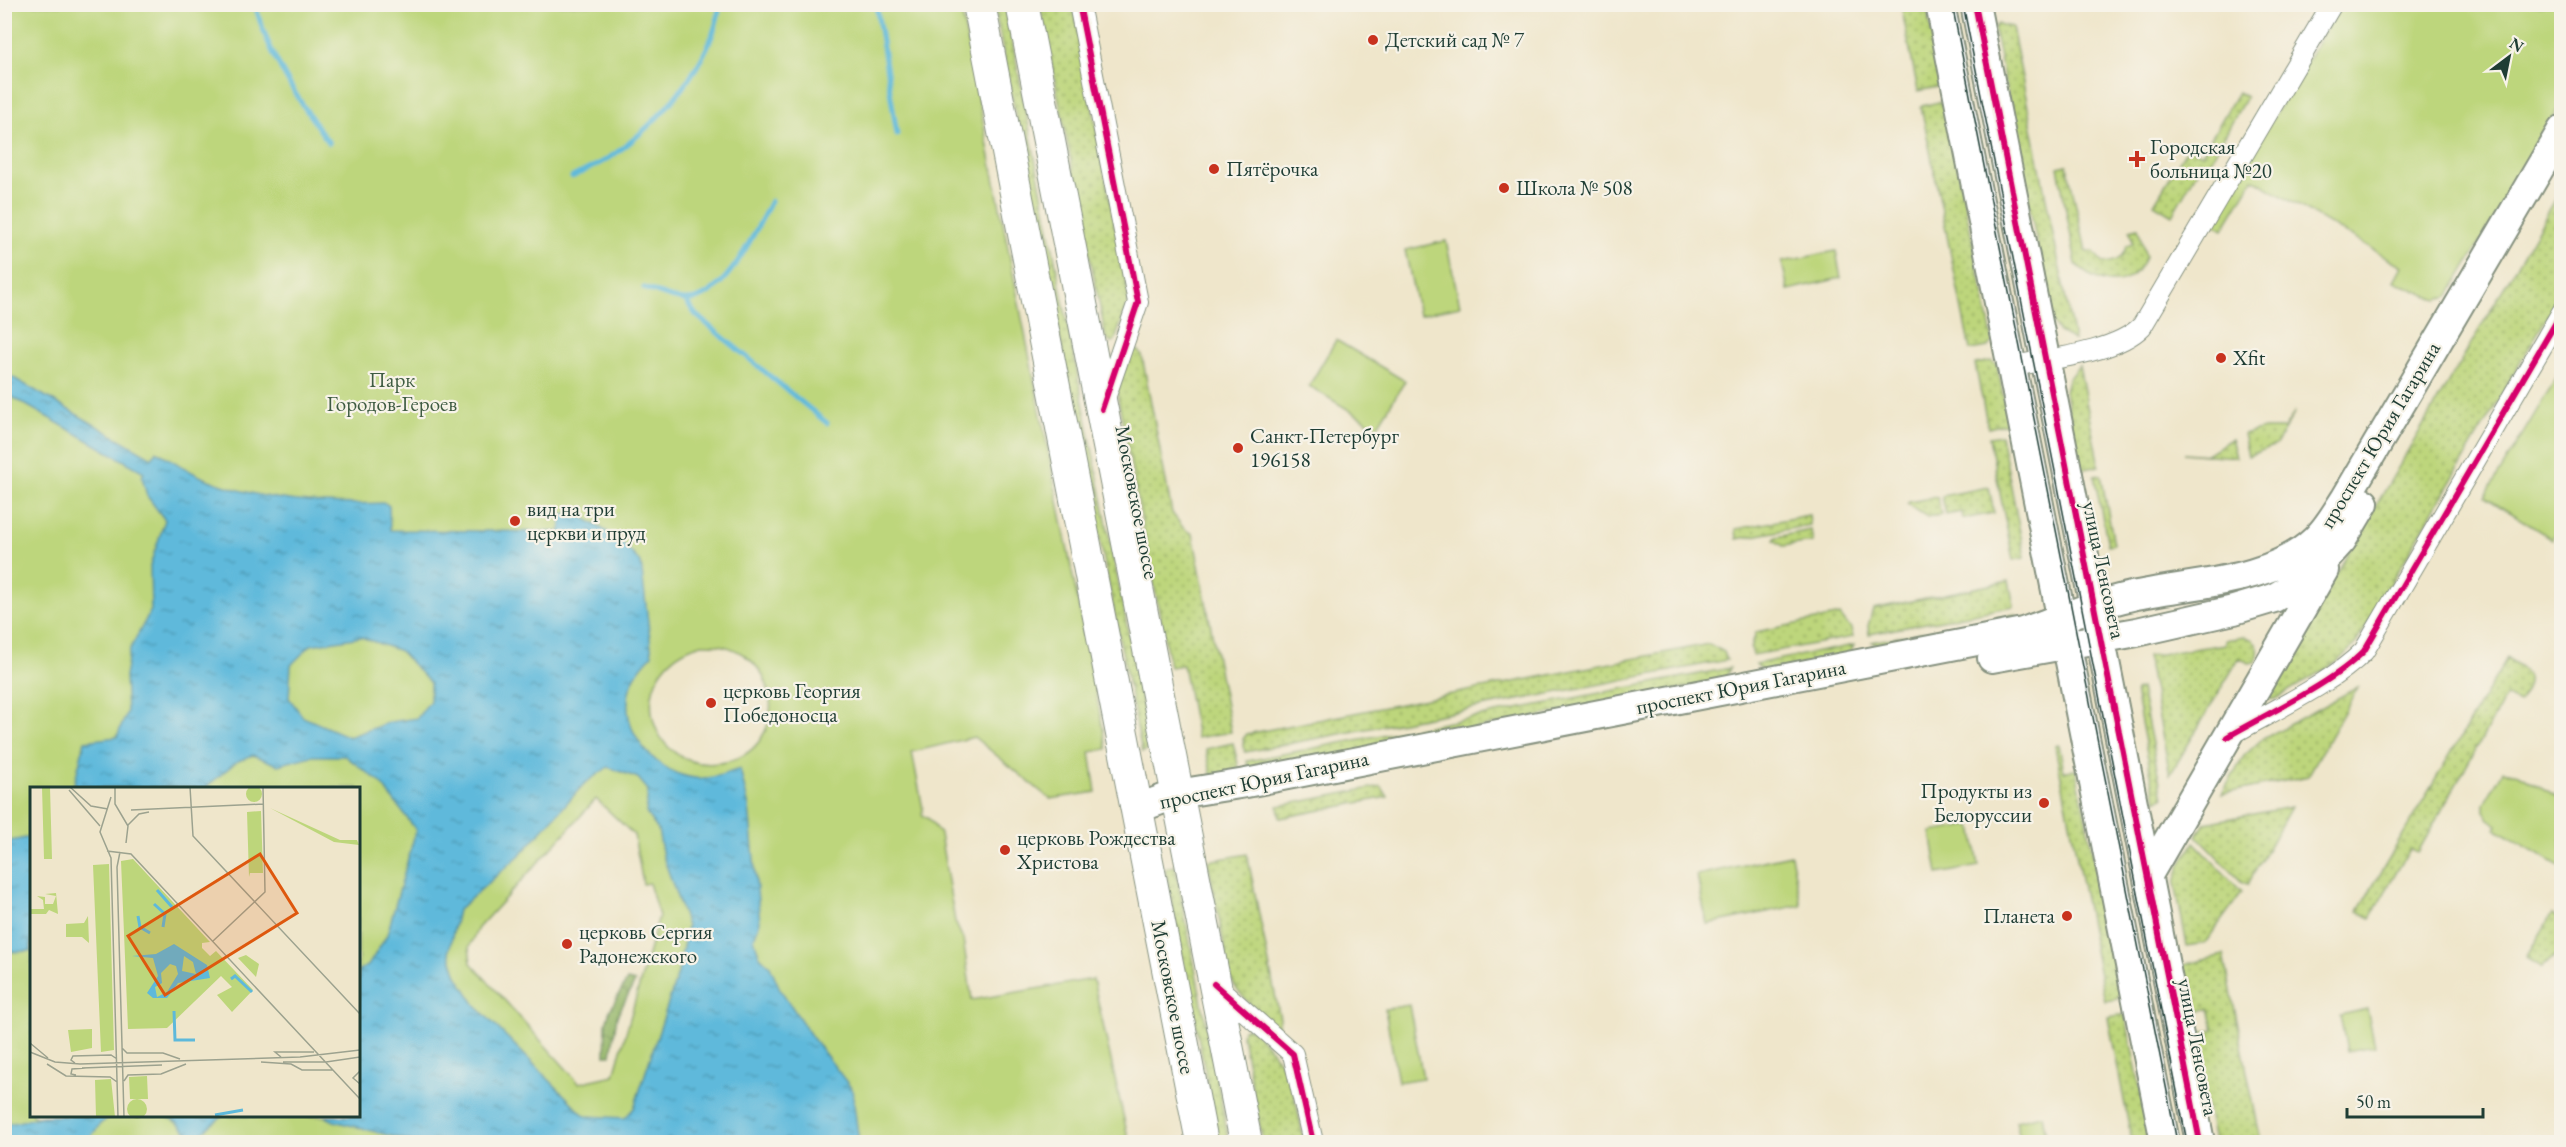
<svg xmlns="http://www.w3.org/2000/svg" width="2566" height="1147" viewBox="0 0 2566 1147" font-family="'EB Garamond',serif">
  <defs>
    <pattern id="grass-dots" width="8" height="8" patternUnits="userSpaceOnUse" patternTransform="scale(1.5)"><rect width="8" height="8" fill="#bdd67b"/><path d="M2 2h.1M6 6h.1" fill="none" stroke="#99af66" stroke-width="1.8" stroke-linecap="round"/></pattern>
    <pattern id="forest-crowns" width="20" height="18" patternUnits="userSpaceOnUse" patternTransform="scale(1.5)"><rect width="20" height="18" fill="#96b76b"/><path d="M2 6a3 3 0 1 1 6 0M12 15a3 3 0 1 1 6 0" fill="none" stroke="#7a9659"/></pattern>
    <pattern id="water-ripples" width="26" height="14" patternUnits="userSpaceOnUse" patternTransform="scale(1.5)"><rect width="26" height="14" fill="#5eb9db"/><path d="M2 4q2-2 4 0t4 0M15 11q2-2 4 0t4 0" fill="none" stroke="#4d98b2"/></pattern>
  </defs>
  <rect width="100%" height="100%" fill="#f7f3e8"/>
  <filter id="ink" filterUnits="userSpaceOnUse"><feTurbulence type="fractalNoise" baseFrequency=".0167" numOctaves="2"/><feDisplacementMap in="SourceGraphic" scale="12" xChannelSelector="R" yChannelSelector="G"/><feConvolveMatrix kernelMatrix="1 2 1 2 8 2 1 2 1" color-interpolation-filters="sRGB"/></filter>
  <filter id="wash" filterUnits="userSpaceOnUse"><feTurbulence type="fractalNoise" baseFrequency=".008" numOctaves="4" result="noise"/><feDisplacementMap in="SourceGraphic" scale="24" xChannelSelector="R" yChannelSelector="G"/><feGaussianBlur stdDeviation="1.35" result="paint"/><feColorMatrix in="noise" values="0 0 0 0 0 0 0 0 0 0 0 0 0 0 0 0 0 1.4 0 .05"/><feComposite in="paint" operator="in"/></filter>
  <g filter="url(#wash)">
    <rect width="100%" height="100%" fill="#efe6cb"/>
    <path fill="url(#grass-dots)" stroke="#6e8a58" stroke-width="1.5" d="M994 5H1005L1151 749 1142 752Z
      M1040 5H1073L1129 300 1115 340 1112 342 1106 338Z
      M1901 5H1926L1942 82 1937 87 1918 91Z
      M1998 24 2012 27 2074 340 2059 332 2053 324 1994 28Z
      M2238 92 2246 97 2210 162 2199 168 2172 215 2154 204 2188 147 2202 154Z
      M1939 102 1945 104 1993 342 1988 347 1970 350 1921 106Z
      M2067 165 2086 251H2093L2103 263C2116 262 2123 259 2126 246L2133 244 2130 230 2138 228 2146 257C2142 262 2138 272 2132 276 2115 290 2088 278 2076 264L2058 167Z
      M2561 190V293L2356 643 2337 662 2275 699H2269L2268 690Z
      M1133 350 1139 351 1142 356 1172 513 1184 529 1193 534 1231 732 1197 738 1183 665 1170 667 1118 398V389L1129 353Z
      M1991 361 1997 365 2009 423 1988 428 1975 364Z
      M2079 366 2099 466 2079 470 2065 391 2068 379Z
      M2295 411 2276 445 2248 456 2243 434 2264 429H2284Z
      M2001 435 2025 558 2013 560 1989 437Z
      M2231 439 2236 457 2184 453 2205 455Z
      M2101 475 2114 544 2108 545 2094 476Z
      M1989 487 1994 513 1963 519 1962 512 1946 515 1942 496Z
      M1937 497 1941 515 1927 517 1907 504 1909 502Z
      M1809 515 1810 525 1737 539 1736 529Z
      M1811 530 1813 542 1783 546 1774 540 1776 537Z
      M2009 581 2014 606 1869 634 1868 626 1873 609Z
      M2016 614 2017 623 1881 649 1872 642Z
      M1840 615 1851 629 1853 637 1753 655 1751 648 1756 632Z
      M2244 637C2259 639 2261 650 2256 662L2249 663 2239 658 2170 775 2147 656 2225 644V640Z
      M1709 644 1724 652 1727 660 1245 752 1243 739 1247 734Z
      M1854 645 1849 656 1763 672 1756 664Z
      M2507 658C2531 673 2534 677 2519 703L2506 696 2418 852 2410 849 2370 918 2358 911Z
      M1730 668 1725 680 1249 772 1247 761Z
      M2358 687 2308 776 2222 794 2244 756 2261 740Z
      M2141 689 2163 798 2156 800 2135 691Z
      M1233 743 1240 773 1212 778 1206 749Z
      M2059 745 2064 771 2076 770 2121 994 2117 999 2105 1001 2055 746Z
      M1381 786 1388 797 1280 818 1278 806Z
      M2291 807 2248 884 2242 882 2197 836 2205 823Z
      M2194 842 2242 892 2205 943 2187 946 2175 883 2180 866Z
      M1247 854 1280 1019 1277 1029 1270 1026 1238 991 1230 977 1208 861Z
      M1175 866 1229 1142H1219L1165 868Z
      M2552 914 2561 920V952L2541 967 2526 958Z
      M2224 955 2261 1142H2214L2193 1037 2214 1029 2209 1009 2193 1011 2183 965Z
      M2125 1014 2151 1142H2132L2108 1017Z
      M1248 1028C1255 1031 1260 1038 1265 1043 1294 1073 1296 1104 1304 1142H1263L1242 1036 1243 1030Z"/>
    <path fill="url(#forest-crowns)" stroke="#5a7a50" stroke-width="1.5" d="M627 980 635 982 617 1016 611 1055H605L606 1023 610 1010Z"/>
    <path fill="#bdd67b" stroke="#6e8a58" stroke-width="1.5" fill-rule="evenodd" d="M5 5H960L1107 749 1090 752 1096 792 1050 799 974 737 912 752 923 809 922 815 929 819 940 834 955 922 963 939 972 1000 1093 979 1129 1142H5ZM702 644C783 640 796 752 720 763 645 774 621 666 702 644ZM32 788H358V1116H32ZM596 799 634 835 643 884 649 883 659 916 614 1075 579 1083 471 963 469 947 478 928Z
      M2340 5H2561V104L2448 297 2437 300 2394 281 2402 266 2253 179 2223 229 2211 222Z
      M1446 241 1460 306 1419 315 1405 250Z
      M1836 251 1841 278 1788 290 1782 262Z
      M1336 340 1405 381 1377 427 1309 386Z
      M2561 370V522L2552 539 2485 497Z
      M2503 771 2519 774 2561 799V867L2496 829 2498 825 2489 819 2484 811V804Z
      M1972 825 1979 866 1938 874 1931 832Z
      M1791 855 1801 905 1707 924 1697 875Z
      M1409 1005 1423 1078 1398 1082 1385 1009Z
      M2367 1009 2375 1046 2347 1051 2340 1015Z
      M2042 1115 2047 1142H2021L2016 1121Z"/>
    <path fill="url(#water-ripples)" stroke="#3e7b88" stroke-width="1.5" fill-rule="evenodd" d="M5 373 152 458 156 451C172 460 188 471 204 478 261 502 324 506 385 503L389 506 390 530 561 532V515L569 513 584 518 619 539 641 563 652 655C640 667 629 683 628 700 625 738 659 774 695 778 710 780 726 773 740 769L749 807 760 922 754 938 759 955 770 966 780 989 812 1037 852 1089 859 1142H414L334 1121 324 1116H358L359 970 368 966 387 935 416 830 380 782 345 756H311L278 765 253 755 236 762 205 788 164 787 73 788 85 741 117 737 127 712 125 676 130 649 151 610 150 566 165 520 147 496 142 477 144 472 5 393ZM361 637 400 651 430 683V701L417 718 390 722 349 737 303 717 289 698 291 665 311 645ZM608 767 638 778 648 790 646 813 658 830 663 856 687 926 678 973 634 1108 625 1118 585 1116 477 1007 457 976 449 951 458 910 521 854 584 784Z
      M31 837V951L5 952V842Z
      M44 1116H111L100 1124 87 1142H5V1122L13 1123Z
      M166 1116H222L194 1139 177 1122Z"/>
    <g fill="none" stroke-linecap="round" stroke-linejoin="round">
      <path stroke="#5eb9db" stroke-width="5" d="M255 4C268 56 299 101 329 143
        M876 4 897 134
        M572 177C584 171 598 165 609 158 657 125 713 64 720 4
        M644 288C657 292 671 299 685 300 724 303 756 230 771 201
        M686 301 696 315 827 423"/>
    </g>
  </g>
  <g filter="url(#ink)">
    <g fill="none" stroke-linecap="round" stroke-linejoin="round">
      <defs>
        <path id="street" d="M1079 4 1138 302 1103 404
          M2012 366C2049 359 2116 353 2142 326L2332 4
          M2232 734C2272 711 2333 683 2364 651L2562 312
          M1215 985 1293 1054 1313 1142"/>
        <path id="secondary" d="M1940 4 2165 1142
          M1975 4 2200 1142
          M1992 658 2137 632 2234 610 2274 598 2304 580 2323 561 2342 540 2364 503
          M1136 809 1177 794 1246 783 2023 632C2059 619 2095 604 2132 596 2190 583 2270 583 2315 540 2327 529 2336 513 2345 499L2562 130
          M2148 875 2324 570"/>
        <path id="primary" d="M979 4 1202 1142
          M1022 4 1246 1142"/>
      </defs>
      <use href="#street" stroke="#879280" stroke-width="22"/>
      <use href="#secondary" stroke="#879280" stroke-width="32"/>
      <use href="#primary" stroke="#879280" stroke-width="34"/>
      <use href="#street" stroke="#fff" stroke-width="20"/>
      <use href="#secondary" stroke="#fff" stroke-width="28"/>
      <use href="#primary" stroke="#fff" stroke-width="32"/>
      <path stroke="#1f3d34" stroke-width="1.5" d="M1952 4 2177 1142
        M1963 4 2187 1142"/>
      <defs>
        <path id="cycleway" d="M1079 4 1138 302 1102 409
          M1975 4 2200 1142
          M2227 737C2268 713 2332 684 2364 651L2562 312
          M1214 984 1293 1054 1313 1142"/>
      </defs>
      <use href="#cycleway" stroke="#f7f3e8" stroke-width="10"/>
      <use href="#cycleway" stroke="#d6006c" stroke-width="6"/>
    </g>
  </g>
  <g fill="#c8321e" stroke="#f7f3e8" stroke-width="2">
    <circle cx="1373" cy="40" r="6"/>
    <path d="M2134 150h6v6h6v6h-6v6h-6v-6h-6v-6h6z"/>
    <circle cx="1214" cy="169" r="6"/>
    <circle cx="1504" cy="188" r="6"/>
    <circle cx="2221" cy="358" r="6"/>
    <circle cx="1238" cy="448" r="6"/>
    <circle cx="515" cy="521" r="6"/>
    <circle cx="711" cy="703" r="6"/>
    <circle cx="2044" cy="803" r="6"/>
    <circle cx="1005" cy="850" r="6"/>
    <circle cx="2067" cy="916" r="6"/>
    <circle cx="567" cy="944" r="6"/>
  </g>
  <g text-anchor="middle" stroke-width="4.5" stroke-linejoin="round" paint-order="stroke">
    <g font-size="21" fill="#1f3d34" stroke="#f7f3e8" text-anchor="start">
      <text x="1385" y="47">Детский сад № 7</text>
      <text x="2150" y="154">Городская<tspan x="2150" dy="24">больница №20</tspan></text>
      <text x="1226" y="176">Пятёрочка</text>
      <text x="1516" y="195">Школа № 508</text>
      <text x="2233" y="365">Xfit</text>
      <text x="1250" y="443">Санкт-Петербург<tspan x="1250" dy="24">196158</tspan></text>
      <text x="527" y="516">вид на три<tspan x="527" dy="24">церкви и пруд</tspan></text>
      <text x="723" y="698">церковь Георгия<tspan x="723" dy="24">Победоносца</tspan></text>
      <text x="2032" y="798" text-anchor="end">Продукты из<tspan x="2032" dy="24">Белоруссии</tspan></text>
      <text x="1017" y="845">церковь Рождества<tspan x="1017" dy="24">Христова</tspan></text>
      <text x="2055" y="923" text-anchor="end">Планета</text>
      <text x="579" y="939">церковь Сергия<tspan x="579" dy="24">Радонежского</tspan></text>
    </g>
    <g font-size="21" fill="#3f5c42" stroke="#f7f3e8">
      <text x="392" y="387">Парк<tspan x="392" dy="24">Городов-Героев</tspan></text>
    </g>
    <g font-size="21" fill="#1f3d34" stroke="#f7f3e8">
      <text transform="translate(2380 435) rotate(-59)" y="7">проспект Юрия Гагарина</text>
      <text transform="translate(1137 502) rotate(79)" y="7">Московское шоссе</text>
      <text transform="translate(2104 570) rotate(78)" y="7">улица Ленсовета</text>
      <text transform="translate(1741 687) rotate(-11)" y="7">проспект Юрия Гагарина</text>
      <text transform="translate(1264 780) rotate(-12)" y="7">проспект Юрия Гагарина</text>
      <text transform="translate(1173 997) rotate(79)" y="7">Московское шоссе</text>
      <text transform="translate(2198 1047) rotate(79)" y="7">улица Ленсовета</text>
    </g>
  </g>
  <g transform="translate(30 787)">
    <rect width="330" height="330" fill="#efe6cb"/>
    <path d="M240 21 310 53H327L329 58 304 55ZM26 106 28 127 19 123 16 127H0V122H14L13 113 7 109 15 110V117H23L26 109 15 107ZM58 129 59 156 52 150H36V137L54 136ZM62 242V261L41 265 38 243Z" fill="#bdd67b"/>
    <path d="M216 7a8 8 0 1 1 16 0a8 8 0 1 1-16 0ZM12 0H20L22 72H14ZM231 24 233 86H220L219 90 217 25ZM103 72 180 155 172 156V161L180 169 186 164 223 203 202 225 187 208 202 200 191 189 137 241 98 242 91 74ZM79 77 84 263 71 265 63 78ZM216 168 229 177 226 190 208 171ZM117 289 118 312H100L99 290ZM81 292 85 330H66L65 293ZM97 322a10 10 0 1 1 20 0a10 10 0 1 1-20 0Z" fill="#bdd67b"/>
    <path d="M144 157 177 178 180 191 148 196 137 211H123L117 206 128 189 123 171 102 169 126 167ZM154 169 163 175 166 187 152 184ZM140 177 146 179 148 187 137 205 127 210 125 200 132 196 131 186Z" fill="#5eb9db" fill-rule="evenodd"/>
    <path fill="none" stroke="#5eb9db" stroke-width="3" d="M127 103 142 120M124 117 135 127 133 140M108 129 110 140 120 146M201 192 205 189 222 205M144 224 145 253H165M185 328 213 323"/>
    <path fill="none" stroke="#9ca28f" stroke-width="1.5" d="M40 0 61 19 78 22M85 0V17L98 39 96 56M160 0 163 49 330 227M39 3 70 39M81 10 70 45 81 71 88 330M101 23 234 17M98 38 109 27 119 25M77 64 101 67 330 312M90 65 87 80 94 330M183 154 235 105 233 0M0 256 18 271M92 261 97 266H133L150 272M0 265 25 275 50 277 270 270 330 263M251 270 245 265H284M231 275 261 277 272 283H303M253 275H296L330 270M45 276 41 273 43 269 81 268 87 272M17 277 36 289 80 290 87 295M52 281 132 278M330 284 323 291 330 297M46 288 41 287 42 282 56 281M94 294 98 288 131 287 156 277"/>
    <path fill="#de580e" fill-opacity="0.15" stroke="#de580e" stroke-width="3" d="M230 67 267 126 135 208 98 149Z"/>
    <rect width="330" height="330" fill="none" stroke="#1f3d34" stroke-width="3"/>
  </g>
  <rect width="2566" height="1147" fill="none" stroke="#f7f3e8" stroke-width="24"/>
  <g transform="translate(2509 57) rotate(32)" stroke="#f7f3e8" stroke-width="4.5" paint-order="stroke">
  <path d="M0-4.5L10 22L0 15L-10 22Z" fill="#1f3d34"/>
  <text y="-9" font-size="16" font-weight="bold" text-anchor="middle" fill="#1f3d34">N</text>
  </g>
  <path d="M2347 1108v9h136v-9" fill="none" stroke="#1f3d34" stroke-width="3"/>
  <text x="2356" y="1108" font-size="18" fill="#1f3d34" stroke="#f7f3e8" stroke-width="4.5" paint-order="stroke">50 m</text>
</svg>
